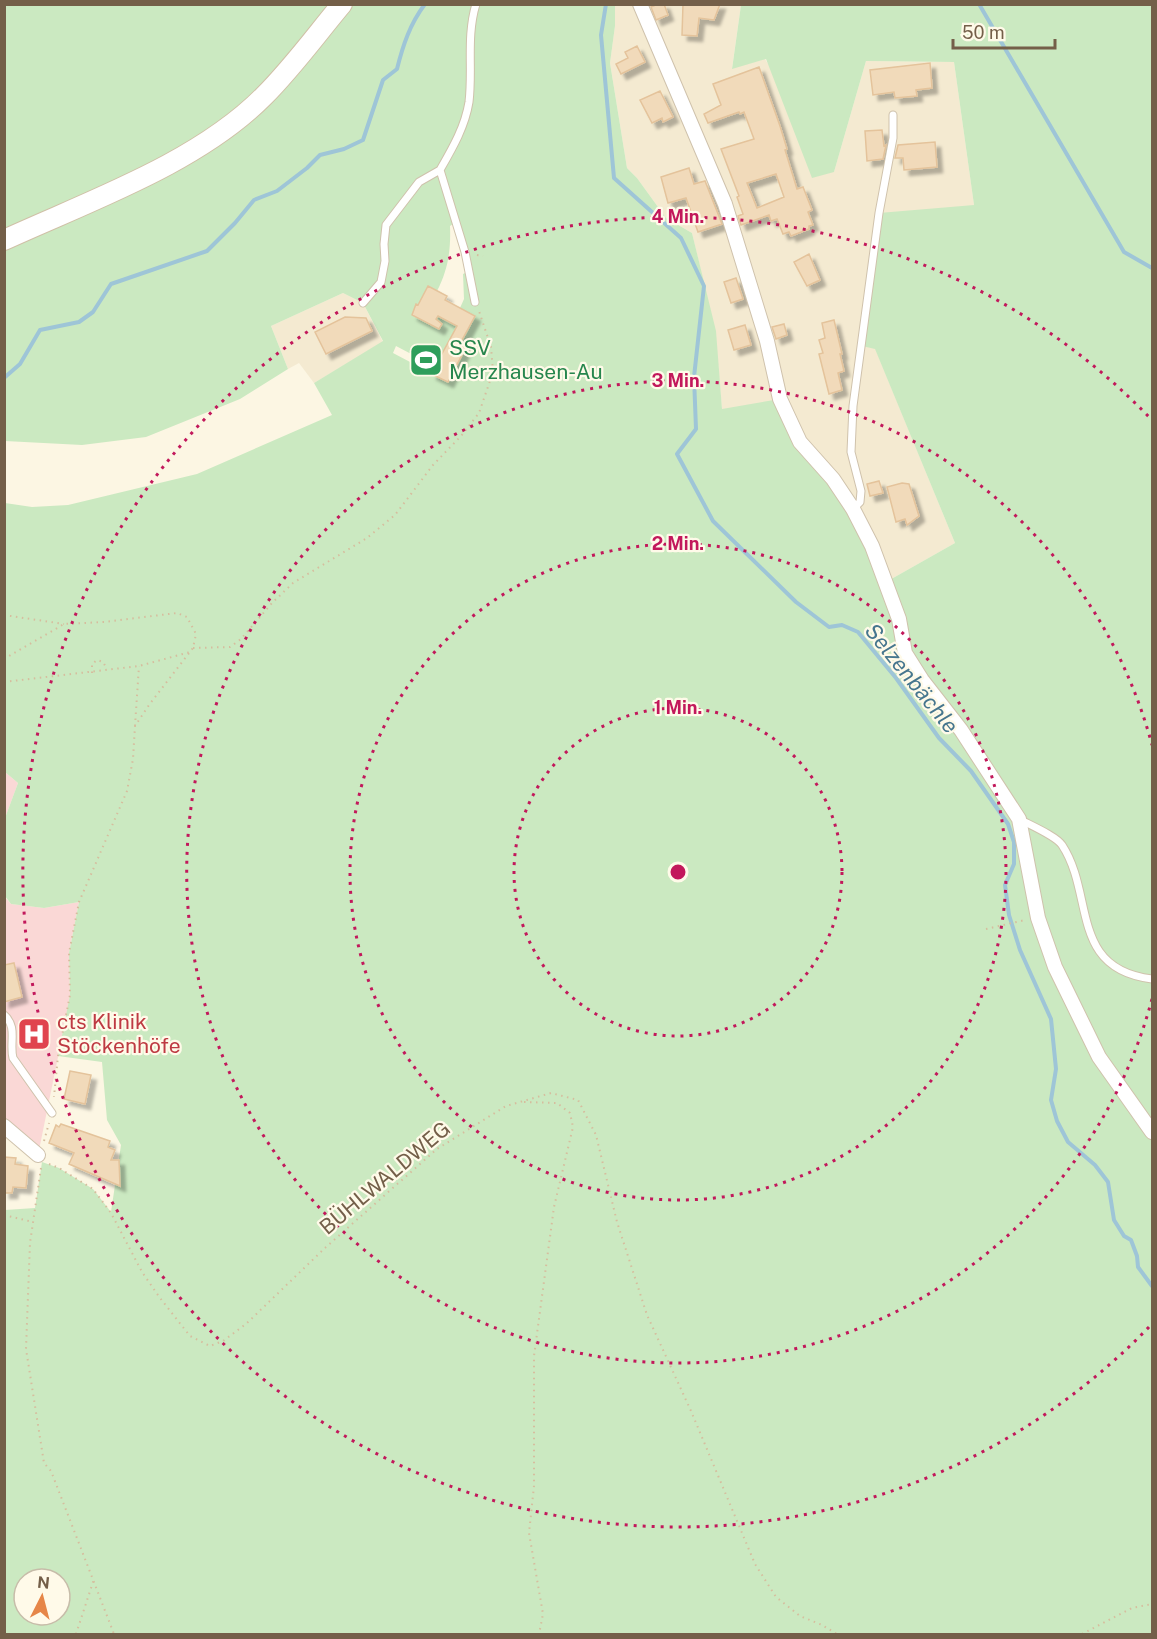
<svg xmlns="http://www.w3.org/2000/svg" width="1157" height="1639" viewBox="0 0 1157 1639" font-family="'Public Sans',sans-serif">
  <defs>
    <filter id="shadow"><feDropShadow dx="5.5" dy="5.5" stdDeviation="1.5" flood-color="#0004"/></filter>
  </defs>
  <rect width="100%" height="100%" fill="#fcf6e3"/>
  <path fill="#f4ead1" d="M618 5H741L732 68 765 59 834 172 866 61 954 62 974 205 862 346 875 348 955 543 886 582 722 409 715 331 692 233 666 218 637 178 627 168 610 63 615 26V6Z
    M343 293 363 303 383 342 314 383 299 363 288 369 271 326Z"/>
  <path fill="#fad8d6" d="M5 772 18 783 5 818Z
    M4 896 11 904 44 908 79 902 69 953 70 995 67 1013 38 1155 5 1126Z"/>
  <path fill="#cbe9c1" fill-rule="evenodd" d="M4 5H618L615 6V26L610 63 627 168 637 178 666 218 692 233 716 331 722 409 780 399 800 442 833 479 886 582 955 543 875 349 862 346 879 213 974 205 954 62 866 61 834 172 812 178 766 59 732 69 741 5H1152V1634H5V1210L35 1208 42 1162 59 1168 93 1189 111 1212 121 1145 107 1120 102 1062 58 1056 70 995 69 953 79 902 44 908 11 904 5 896V818L18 783 5 772V503L32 507 68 505 197 474 332 415 314 383 383 341 363 303 343 293 271 326 288 369 240 399 146 437 82 445 5 441ZM456 222 469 271 463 274 464 299 460 308 475 316 461 342 467 346 448 382 432 373 457 326 438 316 433 325 418 305 428 286 437 291C448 270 451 250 450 226ZM396 346 415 356 412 363 393 353ZM24 1579H60V1615H24Z"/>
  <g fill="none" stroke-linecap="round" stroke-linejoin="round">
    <path stroke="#9ec5d7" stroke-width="4" d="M606 4 601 35 614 178 681 238 704 286 694 377 696 429 677 454 713 521 796 602 829 627 842 625 858 632 896 678 939 738 971 771 1008 824 1014 842V864L1005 885 1009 915 1020 950 1051 1019 1056 1069 1051 1100 1057 1121 1068 1142 1095 1165 1108 1182 1114 1220 1124 1236 1131 1240 1137 1256 1138 1267 1152 1286
      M979 4 1124 252 1152 268
      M4 378 20 364 40 330 79 322 93 312 111 284 207 251 235 223 254 200 277 191 307 168 320 155 344 149 363 140 383 80 397 69C403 45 410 24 425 4"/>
  </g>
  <path fill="#f1daba" stroke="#e4c39b" stroke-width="1.5" fill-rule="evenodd" filter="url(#shadow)" d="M658 4H664L668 15 656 20 651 7Z
    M683 4H720L714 20 699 18 697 36 682 35Z
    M637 46 645 62 621 74 616 64 628 58 625 52Z
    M930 63 932 88 916 90 917 96 895 98 894 92 873 95 870 70Z
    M759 67 780 126 787 149 785 150 797 189 803 187 812 210 808 212 813 225 809 226V229L791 236 789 232 783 234 777 219 771 221 769 215 741 225 738 216 743 214 737 197 739 196 721 149 754 139 744 112 740 114 739 112 708 123 704 114 721 105 713 84ZM776 174 784 197 757 208 747 183Z
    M660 91 673 117 663 122 662 118 652 123 640 100Z
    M882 130 884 146 886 145 883 159 867 161 865 131Z
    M935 142 937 167 904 170 903 158H895L898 145Z
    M689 168 694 184 705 181 722 224 698 232 686 198 668 203 661 177Z
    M809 254 820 280 807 286 794 262Z
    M736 278 743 299 731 303 724 282Z
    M428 286 447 296 445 300 475 316 461 342 467 345 448 382 431 374 457 326 438 316 436 319 442 324 439 329 412 315 416 304 418 305Z
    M345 317 366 318 372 331 326 354 315 332Z
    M834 320 842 354H840L844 371 838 373 842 390 829 394 819 354 823 353 819 340 825 338 822 323Z
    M784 324 787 335 776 339 772 327Z
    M745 325 751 345 734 350 728 330Z
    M879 481 883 493 870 496 867 484Z
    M902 483 909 484 919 516 907 525 905 519 896 522 887 487Z
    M14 963 22 997 4 1002V965Z
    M70 1071 91 1075 85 1104 64 1099Z
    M61 1124 110 1141 108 1147 115 1150 111 1160H119L120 1186 69 1164 74 1153 49 1143 56 1125 59 1127Z
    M4 1157 16 1158 15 1164 28 1166 26 1188 13 1187 12 1193H4Z"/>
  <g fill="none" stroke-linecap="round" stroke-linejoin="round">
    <defs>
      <path id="service" d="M475 302 465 252 440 170C452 149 465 127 469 102 473 69 466 37 476 4
        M363 303 381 282 385 261 384 244 386 225 419 182 440 170
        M853 509 860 502 861 491 851 452 853 406 879 213 893 138V115
        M1019 819C1030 825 1056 836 1062 845 1095 895 1069 969 1152 979
        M4 1015C18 1027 9 1043 13 1058L52 1113"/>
      <path id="minor" d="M640 4 725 204 767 341 780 399 800 442 833 479 853 509 872 546 899 619 905 653 922 680 961 730 1019 819 1038 918 1055 967 1099 1057 1152 1132
        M4 1126 38 1155"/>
      <path id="secondary" d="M4 240C89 201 198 163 264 96 293 67 316 35 342 4"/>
    </defs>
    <use href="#service" stroke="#cfc2ac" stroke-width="9"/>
    <use href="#minor" stroke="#cfc2ac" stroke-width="16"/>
    <use href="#secondary" stroke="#d0c0a7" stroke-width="22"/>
    <path stroke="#d6bd9e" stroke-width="2" stroke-dasharray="1.5 4.5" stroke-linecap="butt" d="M477 255 483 256
      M4 615 64 624
      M193 648 230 647 241 639 272 603 293 583 367 538 395 515 433 465 461 436 479 413 493 372 491 347 479 311
      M4 659 64 624 104 622 177 613 187 617 196 634 193 648 149 705 135 726 133 759 127 791 79 902 69 953 70 995 58 1056 54 1097
      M92 673V664L97 660 103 662 107 669
      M4 682 139 666 190 652
      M135 726 139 666
      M986 929 1025 920
      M524 1102 557 1103 570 1113 573 1127 554 1207 534 1356V1486L529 1533 543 1614 539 1634
      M44 1141 49 1123
      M49 1164 59 1168 93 1189 111 1213 142 1272 160 1298 190 1336 210 1346 223 1341 246 1324 326 1247 437 1149 506 1106 551 1093 578 1100 596 1135 617 1222 647 1315 691 1411 755 1564 776 1597 800 1616 822 1625 837 1634
      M41 1168 30 1243 26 1349 44 1463 51 1471 114 1634
      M4 1215 33 1222
      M76 1634 94 1579
      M1082 1634 1132 1608 1152 1604"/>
    <use href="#service" stroke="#fff" stroke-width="7"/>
    <use href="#minor" stroke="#fff" stroke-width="14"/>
    <use href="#secondary" stroke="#fff" stroke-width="20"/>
  </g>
  <g fill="none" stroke="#c2185b" stroke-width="3" stroke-dasharray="3 6">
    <circle cx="678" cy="872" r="164"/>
    <circle cx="678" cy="872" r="328"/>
    <path d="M1152 999A491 491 0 1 1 1152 745"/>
    <path d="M1149 1327A655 655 0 1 1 1149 417"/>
  </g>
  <defs>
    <symbol id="stadium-square" viewBox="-11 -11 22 22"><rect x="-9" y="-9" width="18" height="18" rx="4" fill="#2e9e5b" stroke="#fffae9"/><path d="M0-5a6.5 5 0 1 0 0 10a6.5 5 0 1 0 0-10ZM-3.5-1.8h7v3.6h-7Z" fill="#fff"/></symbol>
    <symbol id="hospital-square" viewBox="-11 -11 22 22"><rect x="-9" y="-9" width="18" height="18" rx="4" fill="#e0444e" stroke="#fffae9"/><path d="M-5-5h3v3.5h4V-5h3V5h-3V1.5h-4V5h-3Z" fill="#fff"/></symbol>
  </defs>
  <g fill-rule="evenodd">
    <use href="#stadium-square" x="407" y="341" width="38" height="38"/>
    <use href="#hospital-square" x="15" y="1015" width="38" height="38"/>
  </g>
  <g text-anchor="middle" stroke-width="4.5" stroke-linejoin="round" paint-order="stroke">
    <g font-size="21" fill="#27864d" stroke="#fffae9" text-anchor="start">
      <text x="449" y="355">SSV<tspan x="449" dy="24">Merzhausen-Au</tspan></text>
    </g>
    <g font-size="21" fill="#be3a42" stroke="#fffae9" text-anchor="start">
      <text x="57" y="1029">cts Klinik<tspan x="57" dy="24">Stöckenhöfe</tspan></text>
    </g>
    <g font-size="21" fill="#745f49" stroke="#fffae9">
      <text transform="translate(385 1178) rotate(-40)" y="7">BÜHLWALDWEG</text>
    </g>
    <g font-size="22" font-style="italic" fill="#46768e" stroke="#fffae9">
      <text transform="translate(912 678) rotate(51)" y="8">Selzenbächle</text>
    </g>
  </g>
  <circle cx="678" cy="872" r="9" fill="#c2185b" stroke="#fffae9" stroke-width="3"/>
  <g font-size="18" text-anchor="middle" font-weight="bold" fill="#c2185b" stroke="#fffae9" stroke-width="4.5" stroke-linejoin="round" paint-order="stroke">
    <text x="678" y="223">4 Min.</text>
    <text x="678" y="387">3 Min.</text>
    <text x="678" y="550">2 Min.</text>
    <text x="678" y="714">1 Min.</text>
  </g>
  <rect width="1157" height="1639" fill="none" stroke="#745f49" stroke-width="12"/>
  <g transform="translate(42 1597) rotate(6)"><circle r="28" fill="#fffae9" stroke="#c7bca9" stroke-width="1.5"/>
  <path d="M0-4.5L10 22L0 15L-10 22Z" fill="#e68648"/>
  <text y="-9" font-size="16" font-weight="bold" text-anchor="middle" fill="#745f49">N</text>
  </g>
  <path d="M953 39v9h102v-9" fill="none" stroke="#745f49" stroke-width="3"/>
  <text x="962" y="39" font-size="18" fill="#745f49" stroke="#fffae9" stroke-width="4.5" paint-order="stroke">50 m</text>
</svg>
